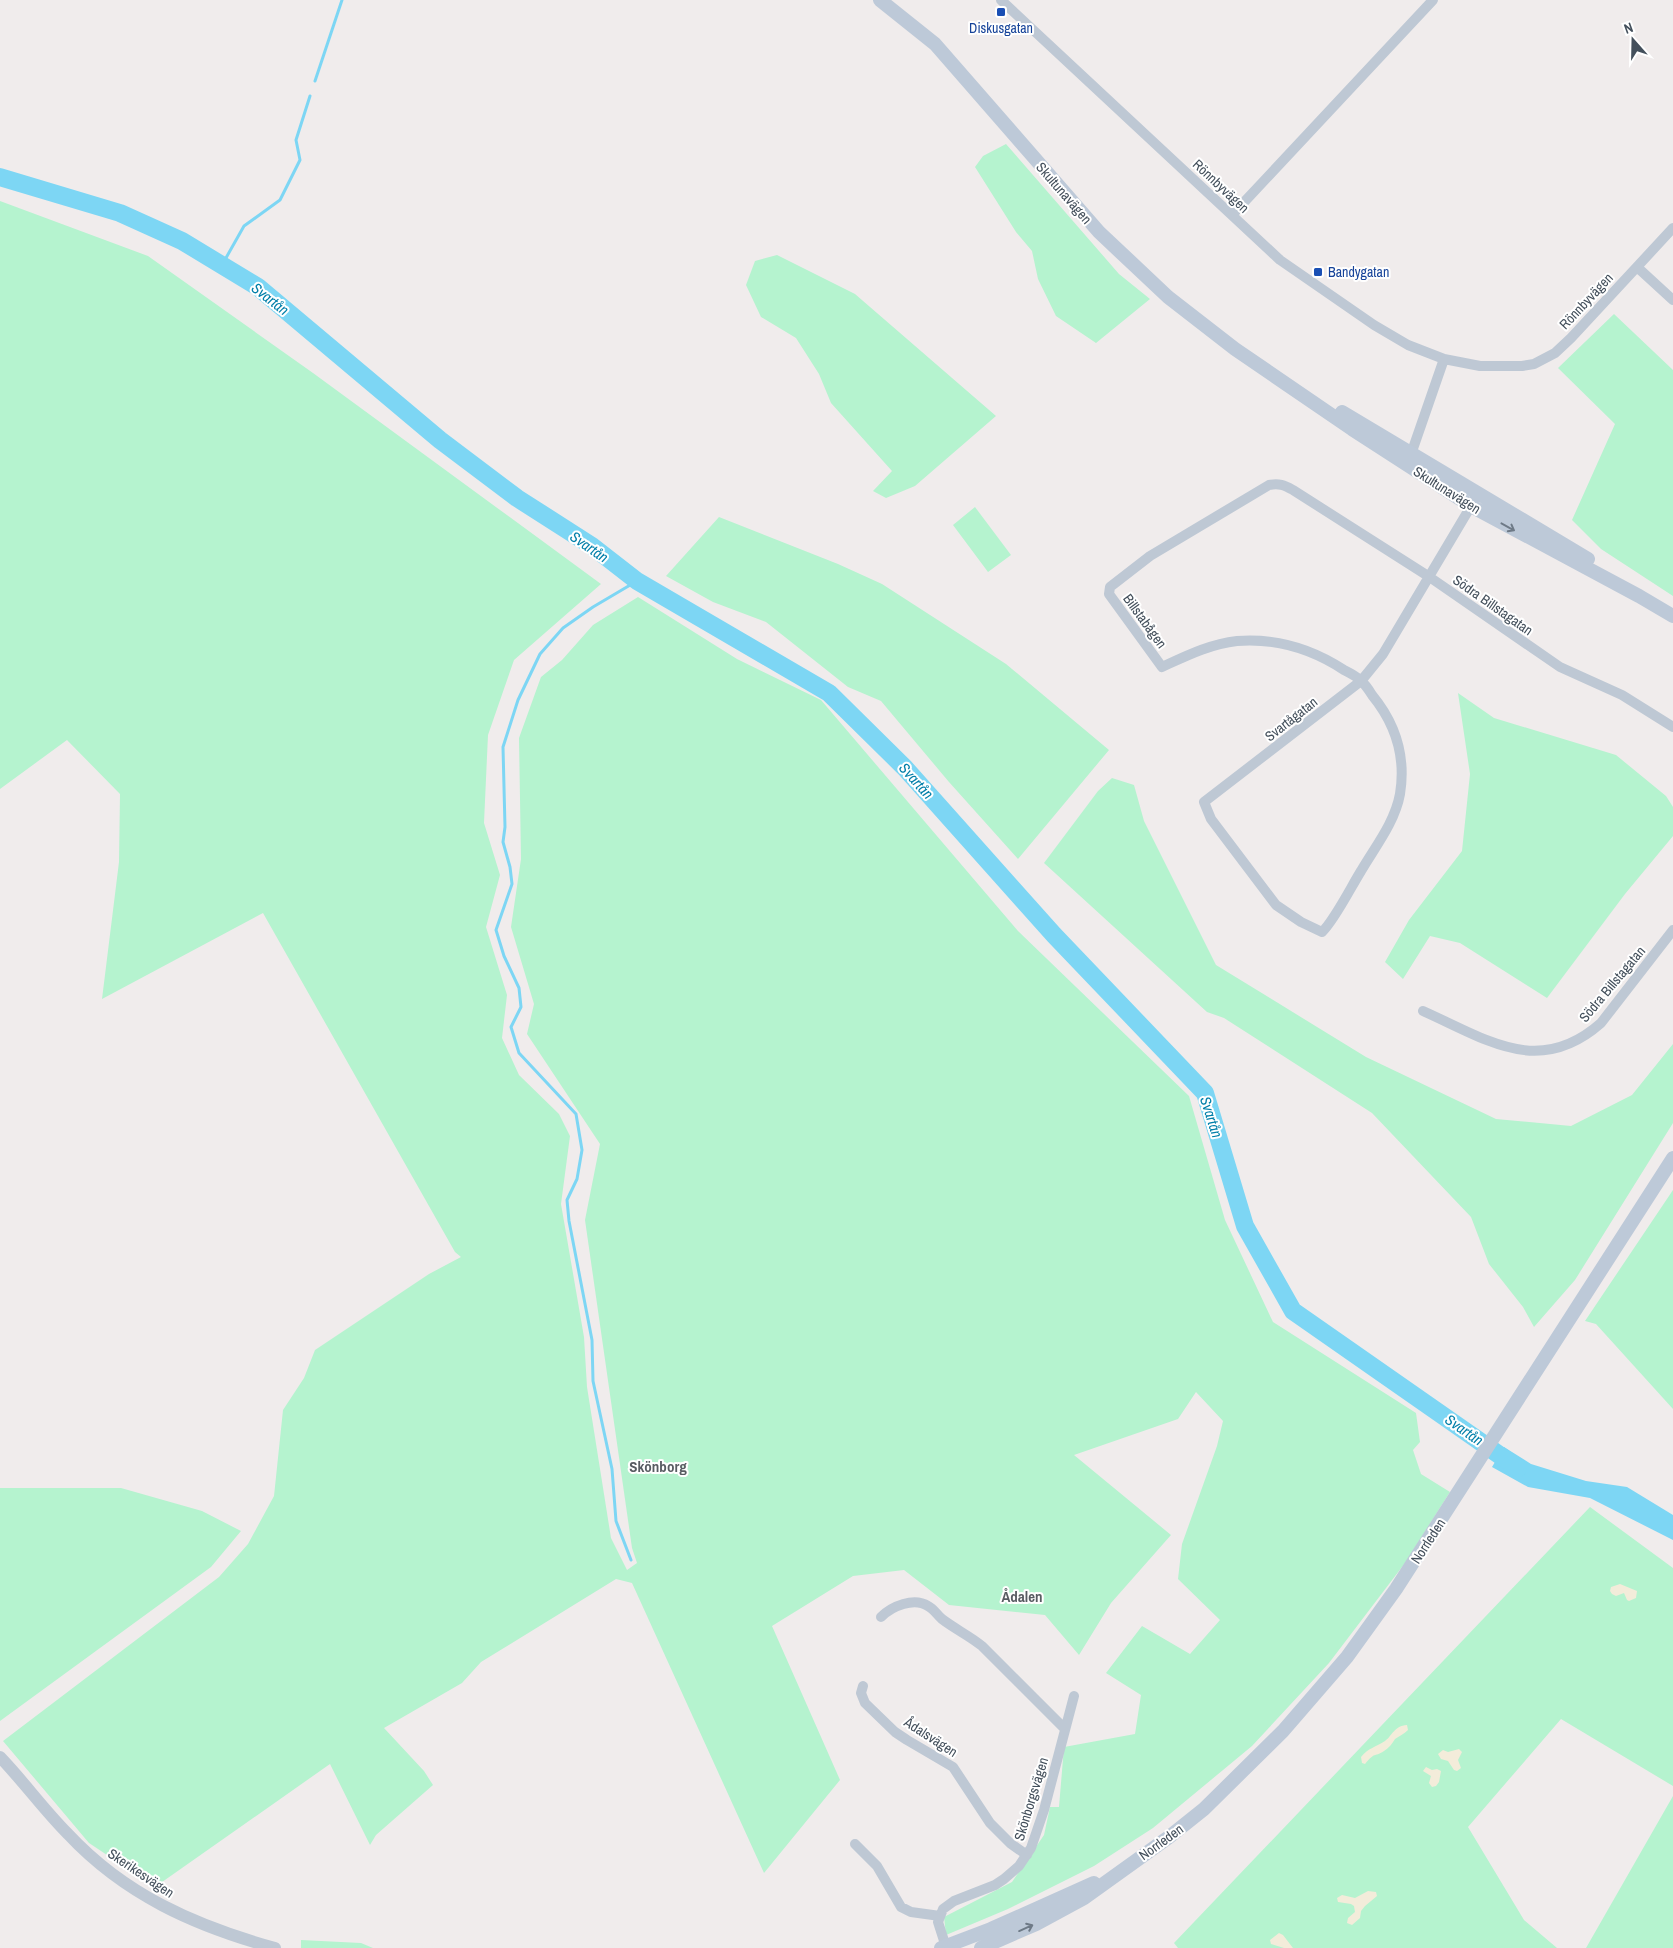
<svg xmlns="http://www.w3.org/2000/svg" width="1673" height="1948" viewBox="0 0 1673 1948" font-family="'Archivo Narrow',sans-serif">
  <rect width="100%" height="100%" fill="#f0ecec"/>
  <path fill="#b5f3cf" d="M1006 144 1119 274 1150 299 1096 343 1056 316 1038 279 1032 251 1016 232 975 167 983 156Z
    M0 201 148 256 313 373 601 584 514 660 488 735 484 823 500 875 486 927 507 995 502 1038 519 1075 559 1114 570 1136 561 1204 584 1337 587 1387 611 1538 627 1570 637 1563 632 1548 585 1220 600 1144 527 1034 534 1004 511 927 521 859 519 738 541 677 562 660 593 625 638 597 737 659 821 700 1018 931 1189 1096 1225 1220 1273 1322 1416 1413 1420 1442 1413 1450 1421 1474 1450 1492 1405 1563 1329 1663 1252 1746 1153 1828 1094 1866 1008 1909 946 1935 944 1917 1012 1882 1044 1835 1050 1807H1059L1064 1747 1135 1734 1141 1695 1106 1673 1142 1626 1190 1654 1220 1620 1178 1579 1182 1544 1217 1446 1223 1421 1196 1392 1178 1419 1074 1455 1171 1535 1111 1603 1079 1655 1045 1615 949 1605 904 1570 853 1576 772 1626 840 1780 764 1873 632 1583 616 1579 481 1662 462 1683 384 1728 424 1771 433 1785 376 1835 370 1845 330 1764 155 1887 89 1843 3 1741 219 1577 248 1544 274 1496 283 1410 304 1378 315 1350 429 1274 461 1257 455 1252 263 913 102 999 119 862 120 794 67 740 0 789Z
    M777 255 855 294 996 416 915 486 886 498 873 491 892 471 831 403 819 374 796 338 761 317 746 285 755 261Z
    M1614 314 1673 370V596L1601 549 1572 520 1615 424 1558 368Z
    M975 507 1011 555 988 572 953 525Z
    M719 517 838 564 882 584 1006 664 1109 750 1018 859 949 782 881 701 848 687 766 622 713 602 666 576Z
    M1458 693 1494 718 1616 755 1666 796 1673 807V836L1625 894 1547 998 1460 943 1430 936 1403 979 1385 962 1409 920 1462 851 1470 774Z
    M1112 778 1134 785 1144 821 1216 965 1366 1057 1496 1119 1571 1126 1632 1095 1673 1044V1123L1575 1280 1534 1327 1523 1307 1489 1264 1471 1217 1372 1113 1224 1018 1207 1012 1044 863 1098 791Z
    M1673 1190V1409L1596 1324 1585 1321Z
    M0 1488H121L202 1511 241 1531 211 1567 0 1721Z
    M1590 1507 1673 1568V1786L1561 1719 1468 1827 1524 1920 1557 1948H1178L1174 1943Z
    M1673 1796V1948H1586Z
    M301 1940 361 1943 373 1948H301Z"/>
  <path fill="#f3ecda" d="M1620 1584 1637 1591 1636 1598 1629 1601 1627 1600 1624 1593 1616 1596 1612 1594 1610 1591 1611 1587Z
    M1407 1725 1408 1730C1404 1734 1399 1736 1395 1739 1392 1744 1389 1748 1384 1751 1373 1758 1376 1751 1365 1764L1362 1763 1361 1757C1368 1748 1376 1747 1385 1741 1393 1735 1394 1726 1407 1725Z
    M1459 1749 1462 1752 1458 1760 1461 1768 1457 1771 1454 1770 1448 1761 1441 1759 1438 1754 1443 1750 1448 1752Z
    M1426 1767 1432 1770 1437 1769 1441 1771 1439 1782 1436 1786 1432 1787 1429 1783 1431 1776 1423 1771Z
    M1368 1891 1376 1892 1377 1896 1365 1906 1361 1911 1360 1918 1352 1925 1347 1923 1348 1918 1355 1912 1354 1906 1351 1904 1338 1902 1337 1898 1342 1895 1355 1898Z
    M1279 1933 1283 1935 1293 1948H1284L1271 1944 1270 1940Z"/>
  <path fill="#7dd6f4" d="M1504 1447 1531 1464 1586 1481 1627 1487 1673 1515V1540L1590 1498 1528 1487 1492 1467Z"/>
  <g fill="none" stroke-linecap="round" stroke-linejoin="round">
    <path stroke="#7dd6f4" stroke-width="3" d="M315 81 342 0
      M222 265 244 226 280 200 300 160 296 140 310 96
      M631 1560 616 1521 612 1469 593 1381 592 1340 569 1221 567 1200 577 1179 582 1150 576 1114 519 1053 511 1027 521 1007 519 988 504 956 496 930 512 884 510 867 503 842 505 827 503 747 518 700 540 654 563 628 593 607 637 581"/>
    <path stroke="#7dd6f4" stroke-width="18" d="M0 177 120 213 182 241 258 287 440 440 517 498 592 546 637 581 829 693 905 768 1054 935 1205 1093 1245 1226 1293 1311 1518 1468"/>
    <path stroke="#bec8d4" stroke-width="10" d="M1001 0 1280 260 1374 325 1408 345 1444 359 1480 366H1522L1534 364 1555 353 1571 338 1673 228
      M1232 215 1433 0
      M1637 267 1673 300
      M1409 460 1444 359
      M1477 494 1471 506 1383 654 1361 681 1204 802 1211 819 1276 905 1301 922 1322 932C1334 921 1351 887 1361 871 1375 847 1395 822 1400 794 1406 757 1395 723 1372 695 1369 690 1365 684 1360 680 1356 676 1350 673 1344 670 1312 649 1276 638 1237 641 1210 644 1186 656 1162 667L1109 594 1110 587 1150 556 1269 485C1279 483 1284 485 1293 490L1428 576 1560 667 1622 695 1673 727
      M1423 1011C1486 1039 1539 1078 1601 1023L1673 930
      M881 1617C892 1606 914 1597 928 1606 934 1609 937 1615 942 1619 955 1629 970 1636 982 1646L1065 1729
      M863 1686 861 1693 865 1703 895 1732 907 1740 953 1767 990 1823 1011 1844 1027 1855
      M855 1844 877 1866 901 1907 911 1912 940 1916
      M946 1947 938 1922 943 1909 954 1901 995 1885 1004 1879 1019 1866 1031 1848 1044 1810 1074 1696"/>
    <path stroke="#bec8d4" stroke-width="12" d="M0 1757C24 1782 44 1810 68 1834 125 1895 195 1926 275 1948"/>
    <path stroke="#bdc9d8" stroke-width="14" d="M880 0 935 44 1099 232 1168 297 1235 349 1352 429 1471 506 1639 596 1673 616
      M1342 412 1588 559
      M941 1948 991 1929 1094 1883
      M981 1948 1036 1924 1084 1898 1169 1837 1204 1809 1283 1731 1347 1657 1396 1589 1673 1158"/>
  </g>
  <defs><path id="oneway-shaft" d="M-6 0H5M1.5-3L5.5 0L1.5 3" fill="none" stroke-width="1.6" stroke-linecap="round" stroke-linejoin="round" transform="scale(1.25)"/></defs>
  <g stroke="#6e7a87">
    <use href="#oneway-shaft" transform="translate(1508 527) rotate(29)"/>
    <use href="#oneway-shaft" transform="translate(1026 1928) rotate(-24)"/>
  </g>
  <g fill="#1a4fb4" stroke="#fff" stroke-width="2">
    <rect x="996" y="7" width="10" height="10" rx="2.5"/>
    <rect x="1313" y="267" width="10" height="10" rx="2.5"/>
  </g>
  <g text-anchor="middle" stroke-width="4" stroke-linejoin="round" paint-order="stroke">
    <g font-size="14" fill="#164399" stroke="#fff">
      <text x="1001" y="33">Diskusgatan</text>
      <text x="1328" y="277" text-anchor="start">Bandygatan</text>
    </g>
    <g font-size="14" fill="#434f5b" stroke="#fff">
      <text transform="translate(1221 186) rotate(43)" y="5">Rönnbyvägen</text>
      <text transform="translate(1064 193) rotate(49)" y="5">Skultunavägen</text>
      <text transform="translate(1586 301) rotate(-47)" y="5">Rönnbyvägen</text>
      <text transform="translate(1447 490) rotate(32)" y="5">Skultunavägen</text>
      <text transform="translate(1493 605) rotate(35)" y="5">Södra Billstagatan</text>
      <text transform="translate(1145 621) rotate(54)" y="5">Billstabågen</text>
      <text transform="translate(1291 719) rotate(-38)" y="5">Svartågatan</text>
      <text transform="translate(1612 984) rotate(-50)" y="5">Södra Billstagatan</text>
      <text transform="translate(1428 1541) rotate(-57)" y="5">Norrleden</text>
      <text transform="translate(931 1737) rotate(33)" y="5">Ådalsvägen</text>
      <text transform="translate(1031 1799) rotate(-73)" y="5">Skönborgsvägen</text>
      <text transform="translate(1161 1842) rotate(-36)" y="5">Norrleden</text>
      <text transform="translate(141 1873) rotate(34)" y="5">Skerikesvägen</text>
    </g>
    <g font-size="15" font-style="italic" fill="#017fa9" stroke="#fff">
      <text transform="translate(270 299) rotate(38)" y="5">Svartån</text>
      <text transform="translate(589 547) rotate(35)" y="5">Svartån</text>
      <text transform="translate(916 781) rotate(48)" y="5">Svartån</text>
      <text transform="translate(1211 1117) rotate(72)" y="5">Svartån</text>
      <text transform="translate(1464 1430) rotate(35)" y="5">Svartån</text>
    </g>
    <g font-size="15" font-weight="bold" fill="#585c62" stroke="#fff">
      <text x="658" y="1472">Skönborg</text>
      <text x="1022" y="1602">Ådalen</text>
    </g>
  </g>
  <g transform="translate(1633 40) rotate(340)" stroke="#ffffff" stroke-width="4" paint-order="stroke">
  <path d="M0-4L9 19L0 12L-9 19Z" fill="#434f5b"/>
  <text y="-8" font-size="14" font-weight="bold" text-anchor="middle" fill="#434f5b">N</text>
  </g>
</svg>
